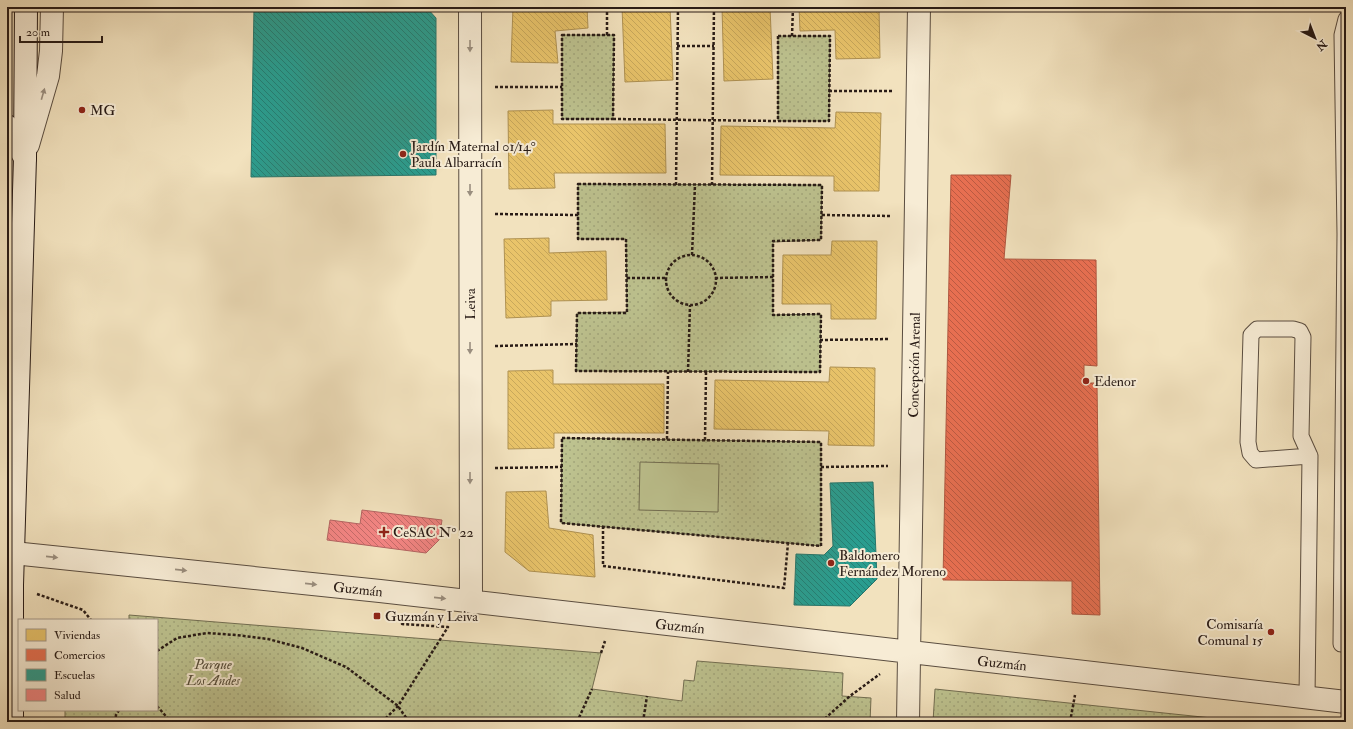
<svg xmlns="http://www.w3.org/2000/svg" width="1353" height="729" viewBox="0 0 1353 729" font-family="'IM FELL Double Pica',serif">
  <defs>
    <pattern id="green-dots" width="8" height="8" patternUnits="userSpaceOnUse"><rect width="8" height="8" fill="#bdc28f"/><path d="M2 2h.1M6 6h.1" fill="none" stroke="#a2a67b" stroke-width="1.8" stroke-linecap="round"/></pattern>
    <pattern id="homes-back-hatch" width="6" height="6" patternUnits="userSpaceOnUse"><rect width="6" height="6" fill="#e9c46a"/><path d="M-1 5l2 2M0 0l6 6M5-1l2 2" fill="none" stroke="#c8a85b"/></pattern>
    <pattern id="shops-back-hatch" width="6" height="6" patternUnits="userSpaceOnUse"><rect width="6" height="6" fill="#e76f51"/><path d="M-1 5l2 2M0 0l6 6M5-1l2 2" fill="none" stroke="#bb5a42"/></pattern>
    <pattern id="schools-back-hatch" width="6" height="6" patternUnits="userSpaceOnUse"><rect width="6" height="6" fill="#2a9d8f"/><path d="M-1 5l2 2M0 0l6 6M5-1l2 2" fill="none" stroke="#247f74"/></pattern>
    <pattern id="health-back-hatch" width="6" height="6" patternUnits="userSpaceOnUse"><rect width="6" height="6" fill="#f28482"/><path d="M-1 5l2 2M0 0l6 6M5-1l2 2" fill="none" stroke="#c46b69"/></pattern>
  </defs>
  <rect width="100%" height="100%" fill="#f2e2be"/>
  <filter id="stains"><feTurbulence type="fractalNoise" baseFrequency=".005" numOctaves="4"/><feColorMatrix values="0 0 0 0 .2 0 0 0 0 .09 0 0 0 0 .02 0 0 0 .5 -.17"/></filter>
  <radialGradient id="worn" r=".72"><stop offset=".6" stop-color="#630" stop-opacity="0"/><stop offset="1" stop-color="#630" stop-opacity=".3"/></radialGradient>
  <path fill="url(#green-dots)" stroke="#726e52" d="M562 35H614L613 119H562Z
    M778 36H830L829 121H778Z
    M578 184 822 185 821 240 773 242V315L821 314 820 372 576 371 577 313 627 312 626 239H578Z
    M562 438 821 442V546L561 523Z
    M129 615 601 653 592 689 682 701 684 680 694 681 697 661 843 673 842 696 871 698 870 722H65V710H157V620H129Z
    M935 689 1250 722H933Z"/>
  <path fill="#bdc28f" stroke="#726e52" d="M640 462 719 464 718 512 639 510Z"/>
  <path fill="url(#homes-back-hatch)" stroke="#af9151" d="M513 7H587L588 28 555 31 558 63 511 62Z
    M622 7H670L673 80 625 82Z
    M722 7H770L773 79 724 81Z
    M799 7H879L880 58 836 59 835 30 800 31Z
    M553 110V124H665L666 173H554L555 188 509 189 508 111Z
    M836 112 881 113 879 191H834V176L720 175 721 126 835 128Z
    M549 238V253L606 251 607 300 551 301V316L506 318 504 239Z
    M832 241H877L876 319H831V304H782L783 255H831Z
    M830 367 875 368 874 446 828 445 829 431 714 429 715 380 829 382Z
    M553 370V384H664V433H554V448L508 449V371Z
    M546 491 549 528 593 535 595 577 529 571 505 552 506 492Z"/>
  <path fill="url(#shops-back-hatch)" stroke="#ae563f" d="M951 175H1011L1004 259 1096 260 1097 366 1084 365V383H1097L1100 615 1072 614V581L943 580Z"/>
  <path fill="url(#schools-back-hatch)" stroke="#29766b" d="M254 7H426L436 18V175L251 177Z
    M873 482 877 579 850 606 794 605 796 554 824 555 833 546 830 483Z"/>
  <path fill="url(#health-back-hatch)" stroke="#b56462" d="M362 510 442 520 439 540 426 553 327 540 330 520 360 524Z"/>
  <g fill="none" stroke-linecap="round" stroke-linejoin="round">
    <defs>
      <path id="lane" d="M1341 644 1345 234 1342 35 1346 19
        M1307 697 1310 456 1301 436 1303 337 1300 331 1293 329H1257L1251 335 1248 442 1250 453 1256 460 1310 456"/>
      <path id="street" d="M470 7 471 602
        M7 126 25 158
        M28 145 48 76 51 51 52 7
        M13 553 380 591 1346 702
        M908 722 919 7"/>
      <path id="secondary" d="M12 722V585L25 158 26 7"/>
    </defs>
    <use href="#lane" stroke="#5a4d40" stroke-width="17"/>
    <use href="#street" stroke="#5a4d40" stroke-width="24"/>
    <use href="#secondary" stroke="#281b16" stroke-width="24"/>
    <path stroke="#281b16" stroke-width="2.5" stroke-dasharray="3 2" stroke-linecap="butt" d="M562 35H614L613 119H562Z
      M607 35V7
      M778 36H830L829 121H778Z
      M792 36 793 7
      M677 46H714
      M495 87H562
      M829 91H894
      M613 119 778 121
      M578 184 822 185 821 240 773 241V315L821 314 820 372 576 371 577 313H627L626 239H578Z
      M676 185 678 7
      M712 185 714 7
      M495 214 578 215
      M822 215 892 216
      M692 255 695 185
      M666 280a25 25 0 1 1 50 0a25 25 0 1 1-50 0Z
      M627 278H666
      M715 278 773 277
      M820 340 890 339
      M495 346 577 344
      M688 372 690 305
      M562 438 821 442V546L561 523Z
      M667 439 668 372
      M705 440 706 372
      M821 467 888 466
      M495 468 562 467
      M603 526V566L784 588 788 543
      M37 594 83 610 91 620
      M157 651 177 638 207 633 236 635 268 639 302 648 346 667 398 706 409 722
      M601 653 605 641
      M157 706 171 722
      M115 722 116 715 119 710
      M382 722 398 706 448 627 402 624 403 619
      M577 722 592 689
      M643 722 647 696
      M821 722 850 696 880 674
      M1070 722 1075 695"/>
    <use href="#lane" stroke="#f7ecd5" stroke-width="15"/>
    <use href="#street" stroke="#f7ecd5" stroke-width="22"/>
    <use href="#secondary" stroke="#f7ecd5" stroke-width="22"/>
  </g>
  <defs><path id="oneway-solid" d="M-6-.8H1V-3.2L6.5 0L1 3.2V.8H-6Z"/></defs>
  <g fill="#9a8e7f">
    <use href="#oneway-solid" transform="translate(470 46) rotate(90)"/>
    <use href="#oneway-solid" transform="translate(43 94) rotate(-74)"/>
    <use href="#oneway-solid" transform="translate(470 190) rotate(90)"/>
    <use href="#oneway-solid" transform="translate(470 348) rotate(90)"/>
    <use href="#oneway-solid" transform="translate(470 478) rotate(90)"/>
    <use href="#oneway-solid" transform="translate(52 557) rotate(6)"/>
    <use href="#oneway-solid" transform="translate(181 570) rotate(6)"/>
    <use href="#oneway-solid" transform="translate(311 584) rotate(6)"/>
    <use href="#oneway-solid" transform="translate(440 598) rotate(6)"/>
  </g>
  <g fill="#8f2418" stroke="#f7ecd5" stroke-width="1.5">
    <circle cx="82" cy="110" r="4"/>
    <circle cx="403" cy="154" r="4"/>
    <circle cx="1086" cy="381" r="4"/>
    <path d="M382 526h4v4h4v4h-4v4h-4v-4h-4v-4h4z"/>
    <circle cx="831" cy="563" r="4"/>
    <rect x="373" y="612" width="8" height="8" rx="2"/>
    <circle cx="1271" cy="632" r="4"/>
  </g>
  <g text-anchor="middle" stroke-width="4" stroke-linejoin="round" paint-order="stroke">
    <g font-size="14" fill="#281b16" stroke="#f7ecd5" text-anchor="start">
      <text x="90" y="115">MG</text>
      <text x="411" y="151">Jardín Maternal 01/14°<tspan x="411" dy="16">Paula Albarracín</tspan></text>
      <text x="1094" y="386">Edenor</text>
      <text x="393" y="537">CeSAC Nº 22</text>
      <text x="839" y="560">Baldomero<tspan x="839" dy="16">Fernández Moreno</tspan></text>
      <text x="385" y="621">Guzmán y Leiva</text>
      <text x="1263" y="629" text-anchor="end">Comisaría<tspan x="1263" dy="16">Comunal 15</tspan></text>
    </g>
    <g font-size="14" fill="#281b16" stroke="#f7ecd5">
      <text transform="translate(470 304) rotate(-90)" y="5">Leiva</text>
      <text transform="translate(914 365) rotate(-89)" y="5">Concepción Arenal</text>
      <text transform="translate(358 589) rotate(6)" y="5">Guzmán</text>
      <text transform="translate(680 626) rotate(6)" y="5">Guzmán</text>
      <text transform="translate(1002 663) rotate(6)" y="5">Guzmán</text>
    </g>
    <g font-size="14" font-style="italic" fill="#554d3a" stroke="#f7ecd5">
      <text x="213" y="669">Parque<tspan x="213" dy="16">Los Andes</tspan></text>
    </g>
  </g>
  <rect width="1353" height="729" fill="none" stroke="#f2e2be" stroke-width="24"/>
  <rect x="8" y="8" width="1337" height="713" fill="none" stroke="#281b16" stroke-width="2"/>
  <rect x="12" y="12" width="1329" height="705" fill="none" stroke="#281b16"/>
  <rect x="18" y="619" width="140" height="92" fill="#f7ecd5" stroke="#a49889"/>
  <rect x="26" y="629" width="20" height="12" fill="#e9c46a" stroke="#a49889"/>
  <text x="54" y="639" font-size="12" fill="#281b16">Viviendas</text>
  <rect x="26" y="649" width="20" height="12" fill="#e76f51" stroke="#a49889"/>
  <text x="54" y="659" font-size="12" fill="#281b16">Comercios</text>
  <rect x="26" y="669" width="20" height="12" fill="#2a9d8f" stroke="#a49889"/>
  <text x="54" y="679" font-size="12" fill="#281b16">Escuelas</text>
  <rect x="26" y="689" width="20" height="12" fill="#f28482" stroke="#a49889"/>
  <text x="54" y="699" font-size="12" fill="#281b16">Salud</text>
  <g transform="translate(1315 38) rotate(138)" stroke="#f7ecd5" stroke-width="3" paint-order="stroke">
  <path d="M0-3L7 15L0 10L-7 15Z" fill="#281b16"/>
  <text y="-6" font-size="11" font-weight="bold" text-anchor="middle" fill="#281b16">N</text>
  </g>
  <path d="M20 36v6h82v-6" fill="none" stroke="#281b16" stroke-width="2"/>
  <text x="26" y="36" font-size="12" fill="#281b16" stroke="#f7ecd5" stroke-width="3" paint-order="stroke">20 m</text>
  <rect width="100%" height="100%" filter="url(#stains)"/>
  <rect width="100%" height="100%" fill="url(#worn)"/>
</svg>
